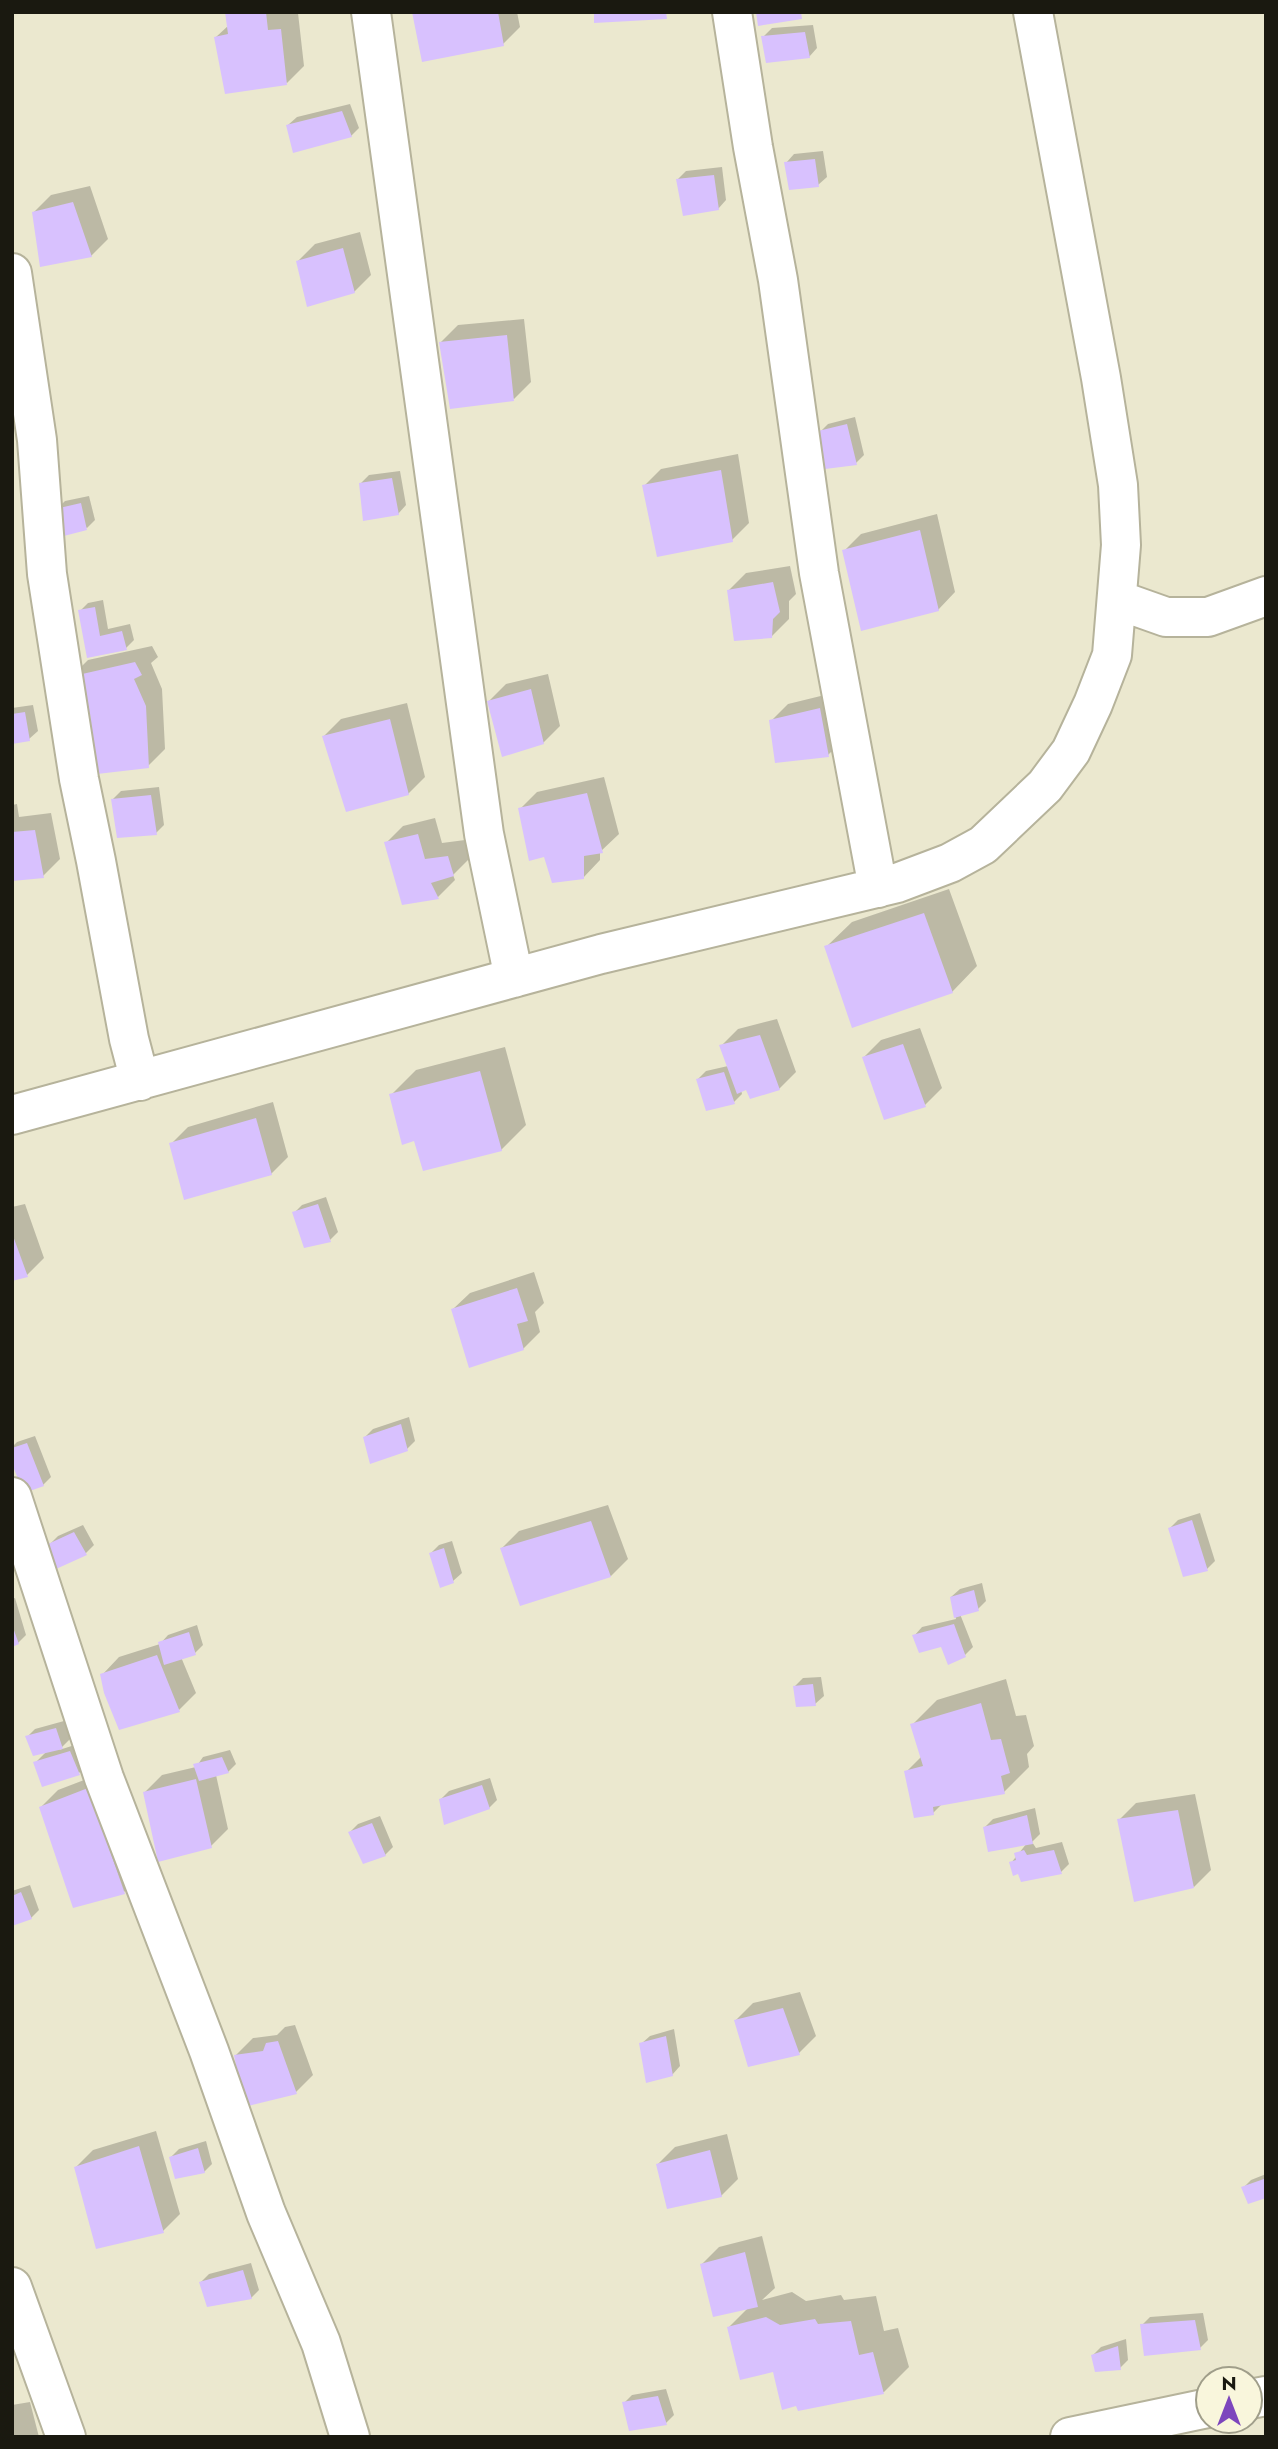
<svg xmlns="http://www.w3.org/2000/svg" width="1278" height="2449" viewBox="0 0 1278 2449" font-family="Jost,sans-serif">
  <rect width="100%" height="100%" fill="#ebe8cf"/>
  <path fill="#0003" d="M284 12 298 13 304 66 287 83 216 37 229 25 227 13Z
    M414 12H517L520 27 503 44Z
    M813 25 817 48 809 57 763 37 772 28Z
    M350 104 359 128 351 136 288 125 297 117Z
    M823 151 827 177 818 185 786 163 794 154Z
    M722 167 726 200 718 209 678 179 686 171Z
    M90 186 108 239 91 256 34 212 51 195Z
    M360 232 371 275 354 292 298 261 315 244Z
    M524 319 531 382 514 399 441 342 458 325Z
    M855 417 864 455 856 463 820 432 828 424Z
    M738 454 749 523 732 540 644 486 661 469Z
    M400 471 406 505 398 514 360 484 369 475Z
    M89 496 95 520 87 528 57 509 65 501Z
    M937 514 955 592 938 610 844 551 861 534Z
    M790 566 796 594 789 601V619L772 636 729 590 746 573Z
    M103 600 108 629 130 624 134 640 124 650 88 656 80 611 88 603Z
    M152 646 158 657 151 663 162 689 165 749 148 766 92 712 71 677 88 660Z
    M548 674 560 726 543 743 489 701 506 684Z
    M837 692 845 738 828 755 771 721 788 704Z
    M407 703 425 777 408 794 324 736 341 719Z
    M33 705 38 731 29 739 12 742V708Z
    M604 777 619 834 600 852V860L583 878 545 855 520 809 537 792Z
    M159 787 164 825 156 833 113 799 121 791Z
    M17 804 19 817 51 813 60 859 43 876 12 879V805Z
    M435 818 442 843 465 840 470 858 453 875 455 880 438 897 403 903 386 843 403 826Z
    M949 889 977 966 952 992 826 947 852 922Z
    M777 1019 796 1072 779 1089 747 1087 741 1090 742 1094 734 1102 698 1079 706 1071 728 1066 721 1046 738 1029Z
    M920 1028 942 1088 925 1105 864 1057 881 1040Z
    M505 1047 526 1125 501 1150 415 1138 391 1095 416 1070Z
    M273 1102 288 1157 271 1174 171 1144 188 1127Z
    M326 1197 338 1232 330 1240 294 1213 302 1205Z
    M25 1204 44 1258 27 1275 12 1279V1207Z
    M534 1272 544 1303 535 1312 540 1332 523 1349 452 1310 470 1293Z
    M409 1417 415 1441 407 1449 365 1437 373 1429Z
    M35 1436 51 1477 43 1485 12 1459V1447L17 1442Z
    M608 1505 628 1559 611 1576 502 1548 519 1531Z
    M1200 1513 1215 1561 1207 1569 1170 1528 1178 1520Z
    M83 1525 94 1545 86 1553 57 1566 50 1544 58 1536Z
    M452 1541 462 1573 453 1581 431 1553 439 1545Z
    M982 1583 986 1601 978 1609 960 1614 973 1647 965 1655 942 1644 914 1636 922 1627 956 1619 951 1597 960 1589Z
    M15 1598 26 1635 18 1643 12 1645V1599Z
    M197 1625 203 1645 195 1653 181 1657 196 1693 179 1710 102 1675 119 1657 160 1644 168 1635Z
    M821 1677 824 1696 815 1704 794 1687 803 1678Z
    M1006 1679 1016 1716 1026 1715 1034 1746 1027 1754 1029 1767 1004 1792 943 1803 933 1813 906 1772 922 1756 912 1725 937 1700Z
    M64 1721 70 1739 59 1750 78 1744 87 1765 79 1773 35 1763 47 1751 27 1737 35 1729Z
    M230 1750 236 1764 228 1772 216 1775 228 1829 211 1846 145 1792 162 1775 196 1767 203 1757Z
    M105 1772 141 1875 124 1892 41 1807 58 1790Z
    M490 1778 497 1800 489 1808 441 1799 449 1791Z
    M1195 1794 1211 1870 1194 1887 1119 1820 1136 1803Z
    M1035 1808 1040 1834 1032 1842 1036 1848 1062 1842 1069 1864 1061 1872 1011 1863 1027 1843 985 1827 993 1819Z
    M380 1816 393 1847 385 1855 350 1832 358 1824Z
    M30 1885 39 1910 31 1918 12 1925V1891Z
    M800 1992 816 2036 799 2053 736 2020 753 2003Z
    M295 2025 313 2075 296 2092 236 2055 253 2038 277 2035 285 2027Z
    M674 2029 680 2066 672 2075 641 2044 650 2036Z
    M156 2131 180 2214 163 2231 76 2167 93 2150Z
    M727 2134 738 2179 721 2196 658 2164 675 2147Z
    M206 2141 212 2164 204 2172 171 2157 179 2149Z
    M1266 2174V2196L1243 2188 1251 2180Z
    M762 2236 775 2288 762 2300 792 2292 806 2301 841 2295 844 2300 876 2296 884 2331 898 2328 909 2367 884 2392 799 2409 775 2370 728 2328 749 2307 702 2264 719 2247Z
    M251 2263 259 2290 251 2298 201 2282 209 2274Z
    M1203 2313 1208 2340 1200 2348 1142 2325 1150 2317Z
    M1126 2339 1128 2360 1120 2368 1093 2355 1101 2347Z
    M666 2389 674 2415 666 2423 624 2403 632 2395Z
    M30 2402 39 2437H12V2405Z"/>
  <path fill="#d8c1fe" d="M225 12H266L268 30 281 29 287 85 225 94 214 37 228 34Z
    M412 12H498L504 46 422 62Z
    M594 12H666L667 19 594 23Z
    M756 12H801L802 19 758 26Z
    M805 32 810 58 766 63 761 36Z
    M342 111 352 137 293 153 286 125Z
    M815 159 819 187 789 190 784 162Z
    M714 175 719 210 683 216 676 179Z
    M73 202 92 257 40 267 32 212Z
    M343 248 355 293 307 307 296 261Z
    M507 335 514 401 450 409 439 342Z
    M847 424 857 465 825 469 818 431Z
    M721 470 733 542 657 557 642 485Z
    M392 478 399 515 363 521 359 483Z
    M81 503 87 530 60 537 55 509Z
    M920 530 939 611 861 631 842 550Z
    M773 582 780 612 773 619 772 638 734 641 727 590Z
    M95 607 100 636 122 631 127 650 87 658 78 610Z
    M135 662 142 675 134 679 146 706 149 768 97 774 90 714 77 716 69 677Z
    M531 689 544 744 502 757 487 701Z
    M820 708 829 757 775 763 769 720Z
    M25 712 30 741 12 744V714Z
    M390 719 409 795 346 812 322 736Z
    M587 793 603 853 584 856V879L552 883 544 857 529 861 518 808Z
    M151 795 157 835 117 838 111 799Z
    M35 830 44 878 12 881V832Z
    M418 834 425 859 448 856 454 876 431 883 439 899 402 905 384 842Z
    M924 913 953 993 852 1028 824 946Z
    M760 1035 780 1090 750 1099 746 1090 737 1094 719 1045Z
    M903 1044 926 1107 884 1120 862 1057Z
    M480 1071 502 1151 423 1171 414 1141 402 1145 389 1094Z
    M724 1072 735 1104 706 1111 696 1079Z
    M256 1118 272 1175 184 1200 169 1143Z
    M318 1204 331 1242 304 1248 292 1212Z
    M12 1233 28 1277 12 1281Z
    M517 1288 528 1321 517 1324 524 1350 469 1368 451 1309Z
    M401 1424 408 1451 370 1464 363 1437Z
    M27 1443 44 1486 24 1493 12 1464V1448Z
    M1192 1520 1208 1571 1183 1577 1168 1528Z
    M591 1521 611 1577 520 1606 500 1548Z
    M74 1532 87 1555 56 1569 48 1544Z
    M444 1548 454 1583 440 1588 429 1553Z
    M974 1590 979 1611 954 1618 950 1597Z
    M954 1624 966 1657 948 1665 941 1647 919 1653 912 1635Z
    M12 1625 19 1644 12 1647Z
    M189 1632 196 1655 164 1665 158 1642Z
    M157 1655 180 1712 119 1730 104 1693 100 1674Z
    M813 1684 816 1706 796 1707 793 1686Z
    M981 1703 991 1740 1001 1739 1010 1773 1001 1776 1005 1794 933 1807 934 1815 914 1818 904 1771 923 1766 910 1724Z
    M56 1728 63 1749 33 1756 25 1736Z
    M70 1751 80 1775 42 1787 33 1762Z
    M222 1757 229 1773 199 1781 193 1764Z
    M196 1779 212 1848 158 1862 143 1792Z
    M482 1785 490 1809 444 1825 439 1799Z
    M88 1788 125 1894 73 1908 39 1807Z
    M1178 1810 1194 1888 1134 1902 1117 1819Z
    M1027 1815 1033 1844 988 1852 983 1827Z
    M372 1823 386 1856 363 1864 348 1832Z
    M1024 1850 1027 1855 1054 1850 1062 1874 1021 1882 1018 1874 1013 1876 1009 1862 1016 1860 1014 1853Z
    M21 1892 32 1919 12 1926V1896Z
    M783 2008 800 2055 748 2067 734 2020Z
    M666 2036 673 2076 646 2083 639 2043Z
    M278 2041 297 2094 244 2107 234 2055 263 2051 266 2043Z
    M139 2146 164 2233 96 2249 74 2167Z
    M198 2148 205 2173 175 2179 169 2157Z
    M710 2150 722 2197 667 2209 656 2164Z
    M1264 2179 1266 2198 1248 2204 1241 2187Z
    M745 2252 758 2307 713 2317 700 2264Z
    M243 2270 252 2299 207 2307 199 2282Z
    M766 2317 780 2325 815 2319 818 2324 851 2321 859 2355 873 2352 884 2394 798 2411 796 2406 782 2410 773 2372 740 2380 727 2327Z
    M1195 2320 1201 2350 1144 2356 1140 2324Z
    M1118 2346 1121 2370 1095 2372 1091 2355Z
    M658 2396 667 2425 629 2431 622 2402Z"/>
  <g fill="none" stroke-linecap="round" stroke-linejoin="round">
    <defs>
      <path id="minor" d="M371 12 484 834 514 978
        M732 12 753 147 778 280 819 573 878 888
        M12 273 37 440 47 574 79 779 96 861 129 1039 140 1081
        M1118 600 1166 617H1208L1266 596
        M12 1115 601 954 897 883 950 863 983 845 1045 786 1071 751 1093 704 1112 655 1121 545 1118 485 1101 378 1033 12
        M12 1497 104 1778 209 2051 266 2213 321 2343 350 2437
        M12 2287 66 2437
        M1250 2399 1266 2396
        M1070 2437 1208 2408"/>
    </defs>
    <use href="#minor" stroke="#b6b39b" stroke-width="42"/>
    <use href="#minor" stroke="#fff" stroke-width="38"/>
  </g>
  <rect width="1278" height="2449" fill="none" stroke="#1a1910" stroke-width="28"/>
  <g transform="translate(1229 2400)"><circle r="33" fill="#f9f6dc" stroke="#a09e8a" stroke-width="2"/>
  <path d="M0-5L12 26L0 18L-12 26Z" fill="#7d46bd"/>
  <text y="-10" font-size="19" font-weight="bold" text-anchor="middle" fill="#1a1910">N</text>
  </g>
</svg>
